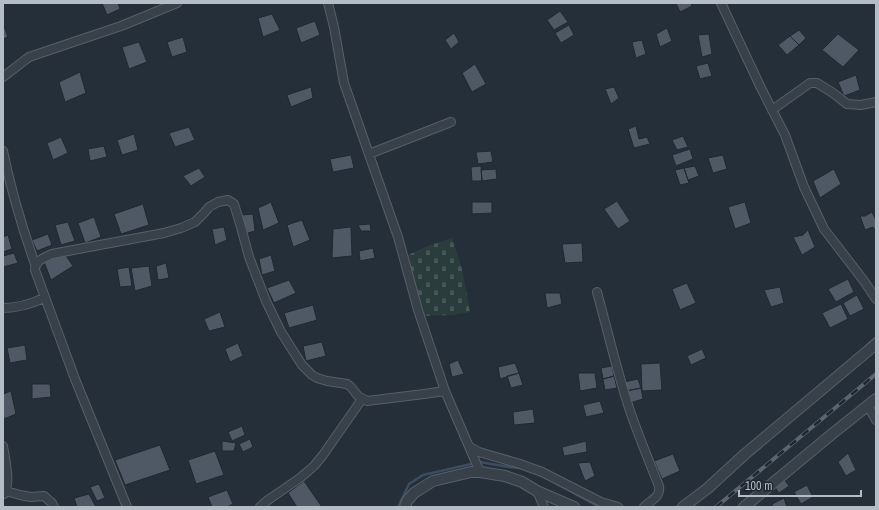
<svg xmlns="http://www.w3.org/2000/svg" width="879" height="510" viewBox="0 0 879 510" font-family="'Archivo Narrow',sans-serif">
  <defs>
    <pattern id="cemetery-stones" width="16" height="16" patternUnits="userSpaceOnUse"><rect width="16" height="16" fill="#2a3d3c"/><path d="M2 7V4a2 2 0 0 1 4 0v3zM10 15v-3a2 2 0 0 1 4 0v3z" fill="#465757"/></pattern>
  </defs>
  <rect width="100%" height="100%" fill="#252f39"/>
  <path fill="url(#cemetery-stones)" d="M452 238 462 269 470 312 452 315 424 316 406 256 428 246Z"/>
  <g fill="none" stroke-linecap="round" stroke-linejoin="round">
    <path stroke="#3c4d61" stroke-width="2.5" d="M866 346 876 337
      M557 484 590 502 601 507
      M398 507 409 484 423 475 480 462 509 467 522 468
      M676 507 681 504"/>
  </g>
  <path fill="#4e5965" stroke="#202831" d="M102 3H118L120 9 107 15Z
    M676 3H691L692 6 680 12Z
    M560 11 568 22 554 30 547 20Z
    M272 14 280 30 263 37 258 18Z
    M315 21 320 35 301 43 296 28Z
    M3 24 8 37 3 39Z
    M569 25 574 35 561 43 555 33Z
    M667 28 672 41 660 47 656 34Z
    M799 30 806 38 799 45 790 36Z
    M454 33 459 42 451 49 445 40Z
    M709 34 712 54 702 57 698 35Z
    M838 34 859 50 843 67 822 50Z
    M790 36 799 45 787 55 778 45Z
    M183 37 187 52 172 57 167 42Z
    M642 40 646 54 636 58 632 42Z
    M139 42 147 62 129 69 122 47Z
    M708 63 712 76 700 79 696 66Z
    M475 64 486 84 472 92 462 73Z
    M80 72 86 93 65 102 59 82Z
    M856 75 860 90 844 96 838 82Z
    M311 87 313 98 291 107 287 95Z
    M614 87 619 98 611 104 605 89Z
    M636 126 639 139 647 137 650 144 634 148 628 129Z
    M189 127 195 140 175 147 169 133Z
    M134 134 138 150 122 155 117 140Z
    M683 136 688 147 677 150 672 140Z
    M61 137 68 153 53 160 47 143Z
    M104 146 107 157 90 161 88 149Z
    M690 149 693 159 676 166 672 155Z
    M491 151 493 162 478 164 476 152Z
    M351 155 354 168 333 172 330 159Z
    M723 155 727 169 713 173 708 158Z
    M481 166 482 181H472L471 167Z
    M695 166 699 176 688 180 684 168Z
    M199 168 205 177 191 186 183 176Z
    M684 168 689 183 680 185 675 170Z
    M496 169 497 179 482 181 481 170Z
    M834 169 841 184 820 198 813 181Z
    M617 201 630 221 618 229 604 209Z
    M271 202 279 223 263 230 258 208Z
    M472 202H492V213L472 214Z
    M745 202 751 223 735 229 728 207Z
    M143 204 149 225 121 234 114 214Z
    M872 212 876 220V229L875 230 873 227 865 230 860 216H865Z
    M253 214 255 231 244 234 241 215Z
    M94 217 101 237 85 243 78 223Z
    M302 220 310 240 293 247 287 225Z
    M68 222 75 241 61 245 55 225Z
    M370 224 371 231H361L358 225Z
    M224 227 227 240 215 245 212 229Z
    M351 227 352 256 332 258 333 229Z
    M808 230 815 247 802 255 793 237 803 235Z
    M48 234 52 245 37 251 32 240Z
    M8 235 12 249 3 252V237Z
    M582 243 583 262 565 263 562 244Z
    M373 248 375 258 360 261 359 251Z
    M14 253 18 263 3 267V256Z
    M64 253 73 266 51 280 44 262Z
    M271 255 275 271 262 275 259 259Z
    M166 263 169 278 158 280 156 266Z
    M149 266 152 286 135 291 131 268Z
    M129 267 132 286 120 287 117 269Z
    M848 279 854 292 836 302 828 289Z
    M289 280 296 293 274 303 267 288Z
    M687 283 696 303 680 310 672 289Z
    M780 287 784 303 771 307 764 290Z
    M545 293H560L562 304 547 308Z
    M857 295 864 309 850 316 843 303Z
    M841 304 848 319 830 328 822 313Z
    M313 305 317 320 289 328 284 313Z
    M220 312 225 327 209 331 204 319Z
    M322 342 326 356 306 361 303 346Z
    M238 343 243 356 230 362 225 349Z
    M25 345 27 360 10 363 7 348Z
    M702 349 706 358 691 365 687 356Z
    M458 360 464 374 452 377 449 364Z
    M515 363 519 373 500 379 498 367Z
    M660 363 662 390 642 391 641 364Z
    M612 366 614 376 603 379 601 368Z
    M519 373 523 385 511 388 507 376Z
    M578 373H595L597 388 580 391Z
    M614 376 617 388 605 390 603 379Z
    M638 379 641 388 626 391 624 382Z
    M32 384H50L51 397 32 399Z
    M641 388 643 399 630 403 626 391Z
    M11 391 16 414 4 419 3 412V394Z
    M600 401 604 413 586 417 583 405Z
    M533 409 535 423 514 425 513 412Z
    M242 426 245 435 232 441 228 432Z
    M250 439 253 447 243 452 239 444Z
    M222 441 236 443 234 451H222Z
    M586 441 587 452 564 456 562 447Z
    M160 445 170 470 125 485 115 460Z
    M215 451 224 475 196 484 188 460Z
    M848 453 856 470 846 476 838 462Z
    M673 454 680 471 662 479 654 461Z
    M590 462 595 476 585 481 578 463Z
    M784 479 789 486 779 493 774 486Z
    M304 481 322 507H297L288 493Z
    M99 484 105 498 97 501 90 487Z
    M807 485 813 497 801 504 794 492Z
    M227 490 233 504 227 507H212L208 497Z
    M89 494 96 507H77L74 498Z
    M784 498 787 507H773L772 504Z"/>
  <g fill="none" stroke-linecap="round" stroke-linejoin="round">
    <defs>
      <path id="minor" d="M328 3 334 27 344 83 398 237 418 310 445 391 480 472
        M721 3 761 88 785 135 804 187 824 229 864 281 876 299
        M3 77 29 57 121 26 177 3
        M772 110 810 83H817L833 93 847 104 861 105 876 102
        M3 151C11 190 22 227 35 264
        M369 154 451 122
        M597 292C608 332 617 372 630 411 639 437 649 461 659 486 661 497 651 500 644 507
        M3 308C18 308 31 304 44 298
        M868 406 876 420
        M3 446C5 459 11 483 4 494
        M470 447 479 452 520 464 542 472 601 502 618 507
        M6 491 20 495 31 497 44 496 52 503 54 507
        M537 491 544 507
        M127 507 75 379 35 270C35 260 44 258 52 254L164 233 181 228 195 222 204 213 209 207 218 202 228 200 234 204 241 227 249 257 266 301 281 332 302 365 312 375 317 378 327 381 347 384 351 387 358 396 367 401 424 394 445 391
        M260 507 268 500 300 478 314 466 323 455 362 399"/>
      <path id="tertiary" d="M405 507 407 501 414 493 433 481 471 472H480L505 476 522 482 537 491 574 507
        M683 507 708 488 745 454 876 344
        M744 507 832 434 876 399"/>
    </defs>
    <use href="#minor" stroke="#575f68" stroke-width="10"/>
    <use href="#tertiary" stroke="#575f68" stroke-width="12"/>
    <use href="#minor" stroke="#38414a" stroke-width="8"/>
    <use href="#tertiary" stroke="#38414a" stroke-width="10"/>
    <defs>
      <path id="rail" d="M716 507 876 374"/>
    </defs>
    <use href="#rail" stroke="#5b6570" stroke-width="4"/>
    <use href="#rail" stroke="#1e262f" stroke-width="2.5" stroke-dasharray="8" stroke-linecap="butt"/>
  </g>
  <rect width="879" height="510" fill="none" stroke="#b4bcc5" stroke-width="8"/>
  <path d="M739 490v6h122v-6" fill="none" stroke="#b4bcc5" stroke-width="2"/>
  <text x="745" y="490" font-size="12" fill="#b4bcc5" stroke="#1e262f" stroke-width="3" paint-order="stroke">100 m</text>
</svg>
